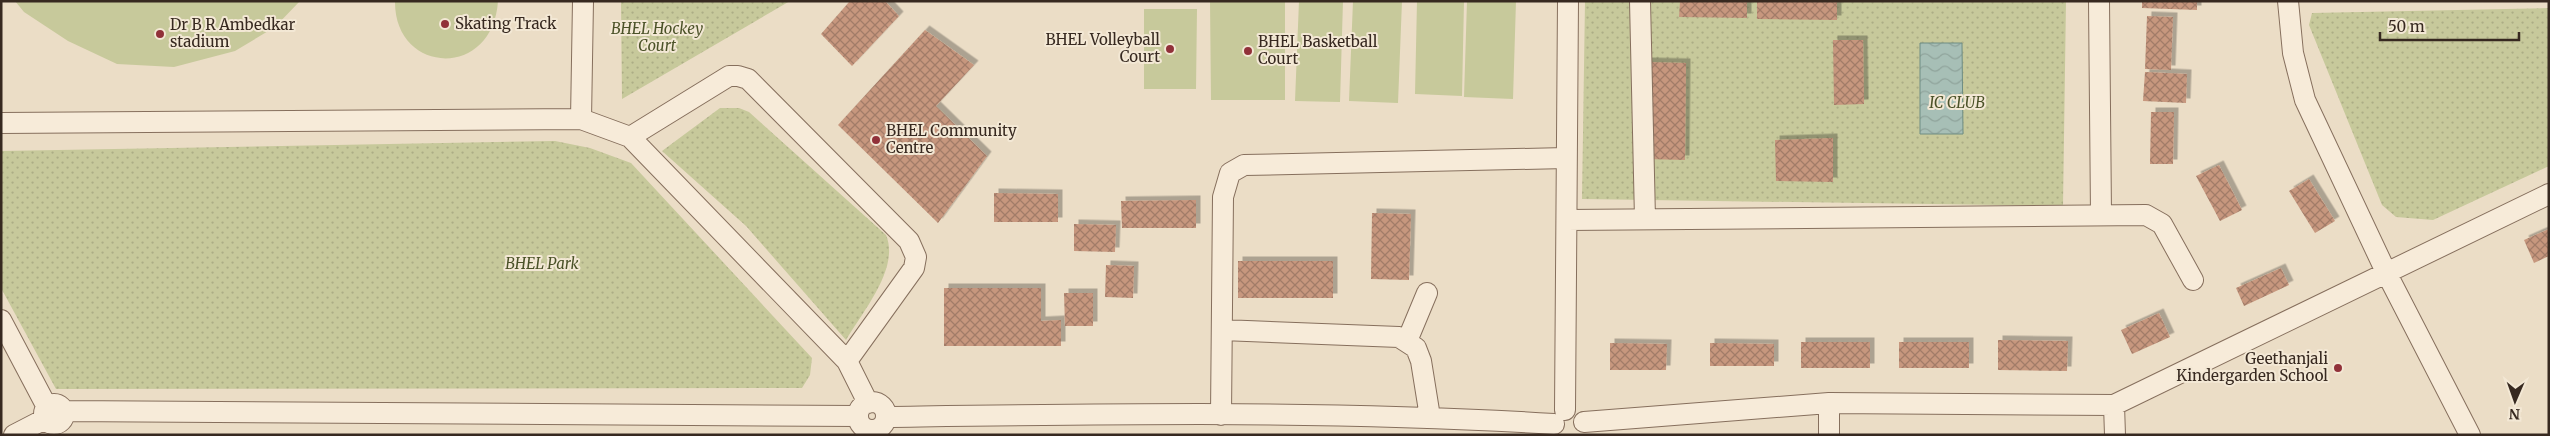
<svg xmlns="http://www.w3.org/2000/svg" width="2550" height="436" viewBox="0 0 2550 436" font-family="Merriweather,serif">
  <defs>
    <pattern id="green-dots" width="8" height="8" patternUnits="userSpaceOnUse" patternTransform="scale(1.25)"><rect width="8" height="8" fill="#c7c99b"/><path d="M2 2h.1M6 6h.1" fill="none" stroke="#acad85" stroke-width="1.8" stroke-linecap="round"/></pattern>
    <pattern id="water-waves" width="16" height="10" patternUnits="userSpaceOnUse" patternTransform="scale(1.25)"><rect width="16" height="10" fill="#a7bfb6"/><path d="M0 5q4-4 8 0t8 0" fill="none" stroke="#90a49c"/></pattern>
    <pattern id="building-cross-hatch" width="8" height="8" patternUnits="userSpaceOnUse" patternTransform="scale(1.25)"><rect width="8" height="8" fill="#c7977e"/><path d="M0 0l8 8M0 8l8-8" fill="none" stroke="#a27b67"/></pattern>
    <filter id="shadow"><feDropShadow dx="4.5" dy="-4.5" stdDeviation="0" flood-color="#0004"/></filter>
  </defs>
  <rect width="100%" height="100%" fill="#ebddc6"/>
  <path fill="url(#green-dots)" d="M621 1H790L622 99Z
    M1585 1H2066L2063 206 1582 199Z
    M2549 8V166L2433 220 2396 217 2382 205 2309 25 2312 13Z
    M720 108H739L749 112 886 235C900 268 863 311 846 340L746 226 662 151Z
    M555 141 590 148 631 163 812 358 810 375 802 388 56 389 1 288V151Z"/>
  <path fill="#c7c99b" d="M15 1H300L275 27 235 51 174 67 117 64 68 41 24 12Z
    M395 1H498C493 80 394 75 395 1Z
    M1210 1H1285V100H1211Z
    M1299 1H1343L1340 102 1295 101Z
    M1353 1H1402L1398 103 1349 101Z
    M1417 1H1464L1462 96 1415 94Z
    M1467 1H1516L1513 99 1464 97Z
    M1144 9H1197L1196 89H1144Z"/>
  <path fill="url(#water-waves)" stroke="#6e8d83" d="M1920 43H1962L1963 134H1920Z"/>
  <path fill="url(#building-cross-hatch)" filter="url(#shadow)" d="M850 1H885L899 16 852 66 821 34Z
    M1680 1H1747V18L1679 17Z
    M1757 1H1837V20L1757 19Z
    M2142 1H2197V10L2142 8Z
    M2147 16 2173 17 2171 70 2145 69Z
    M925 30 974 65 936 106 987 156 938 223 838 125Z
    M1833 40H1863L1864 104 1834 105Z
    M1646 62 1686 63 1685 160 1644 159Z
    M2145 72 2187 74 2186 103 2143 101Z
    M2151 112H2174L2173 164H2150Z
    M1833 138V182L1776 181 1775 140Z
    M2219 165 2242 210 2220 221 2196 176Z
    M2309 179 2335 221 2315 233 2289 191Z
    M994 193 1058 194V222H994Z
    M1196 200V228H1122L1121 201Z
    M1372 213 1411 214 1409 280 1371 279Z
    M1074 224 1116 225 1115 252 1074 251Z
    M2549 229V256L2534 263 2524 240Z
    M1238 261H1333V298H1238Z
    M1106 265 1134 266 1133 298 1105 297Z
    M2281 268 2289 285 2244 306 2236 288Z
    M944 288H1041V321L1061 320V346H944Z
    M1064 293H1093V326H1065Z
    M2159 313 2170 337 2132 354 2121 330Z
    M1998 340 2068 341 2067 371 1998 370Z
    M1801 342H1870V368H1801Z
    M1899 342H1969V368H1899Z
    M1610 343 1667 344 1666 370H1610Z
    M1710 343 1774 344V366H1710Z"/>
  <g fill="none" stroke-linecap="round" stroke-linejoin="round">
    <defs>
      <path id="minor" d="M1640 1 1645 219
        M2099 1 2101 215
        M2288 1 2293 53 2305 100 2386 272 2470 435
        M581 119 583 1
        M1 123 581 119 630 137 847 361 868 403
        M630 137 729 76H738L748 79 909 241 916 257 914 268 847 361
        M1567 220 2146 215 2162 224 2193 280
        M1 320 47 407
        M1222 330 1399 337 1416 348 1421 361 1430 417
        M1407 341 1427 293
        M858 416a14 14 0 1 1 28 0a14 14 0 1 1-28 0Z
        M44 414a10 10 0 1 1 20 0a10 10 0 1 1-20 0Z
        M2114 405 2115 435
        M1565 410 1568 1
        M63 411 858 416
        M1221 415 1223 197 1230 173 1244 165 1566 158
        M886 417C1109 414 1332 410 1554 424
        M1584 422 1829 403 2114 405 2549 194
        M14 435 45 419
        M1829 435V403"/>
    </defs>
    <use href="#minor" stroke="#866f5d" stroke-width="22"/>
    <use href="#minor" stroke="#f7ebd9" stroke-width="20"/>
  </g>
  <g fill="#913139" stroke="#f3e8d5" stroke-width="2">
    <circle cx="445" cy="24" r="5"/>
    <circle cx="160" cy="34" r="5"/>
    <circle cx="1170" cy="49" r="5"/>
    <circle cx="1248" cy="51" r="5"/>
    <circle cx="876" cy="140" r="5"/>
    <circle cx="2338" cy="368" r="5"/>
  </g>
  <g text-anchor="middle" stroke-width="4" stroke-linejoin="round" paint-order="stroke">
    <g font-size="15" fill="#372920" stroke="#f3e8d5" text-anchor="start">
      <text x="455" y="29">Skating Track</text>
      <text x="170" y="30">Dr B R Ambedkar<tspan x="170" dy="17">stadium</tspan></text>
      <text x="1160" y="45" text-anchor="end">BHEL Volleyball<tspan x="1160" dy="17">Court</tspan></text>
      <text x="1258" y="47">BHEL Basketball<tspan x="1258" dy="17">Court</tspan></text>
      <text x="886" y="136">BHEL Community<tspan x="886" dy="17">Centre</tspan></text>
      <text x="2328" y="364" text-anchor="end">Geethanjali<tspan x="2328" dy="17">Kindergarden School</tspan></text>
    </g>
    <g font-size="15" font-style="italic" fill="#4b5228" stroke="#f3e8d5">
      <text x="657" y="34">BHEL Hockey<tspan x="657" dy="17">Court</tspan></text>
      <text x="1957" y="108">IC CLUB</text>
      <text x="542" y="269">BHEL Park</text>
    </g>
  </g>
  <rect width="2550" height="436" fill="none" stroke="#372920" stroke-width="5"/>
  <g transform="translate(2515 401) rotate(182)" stroke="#f3e8d5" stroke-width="4" paint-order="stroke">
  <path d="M0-4L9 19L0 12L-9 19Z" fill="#372920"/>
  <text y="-8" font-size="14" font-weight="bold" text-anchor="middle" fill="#372920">N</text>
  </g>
  <path d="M2380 32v8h139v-8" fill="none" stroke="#372920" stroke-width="2.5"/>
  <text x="2388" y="32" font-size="15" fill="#372920" stroke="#f3e8d5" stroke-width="4" paint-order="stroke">50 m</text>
</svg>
